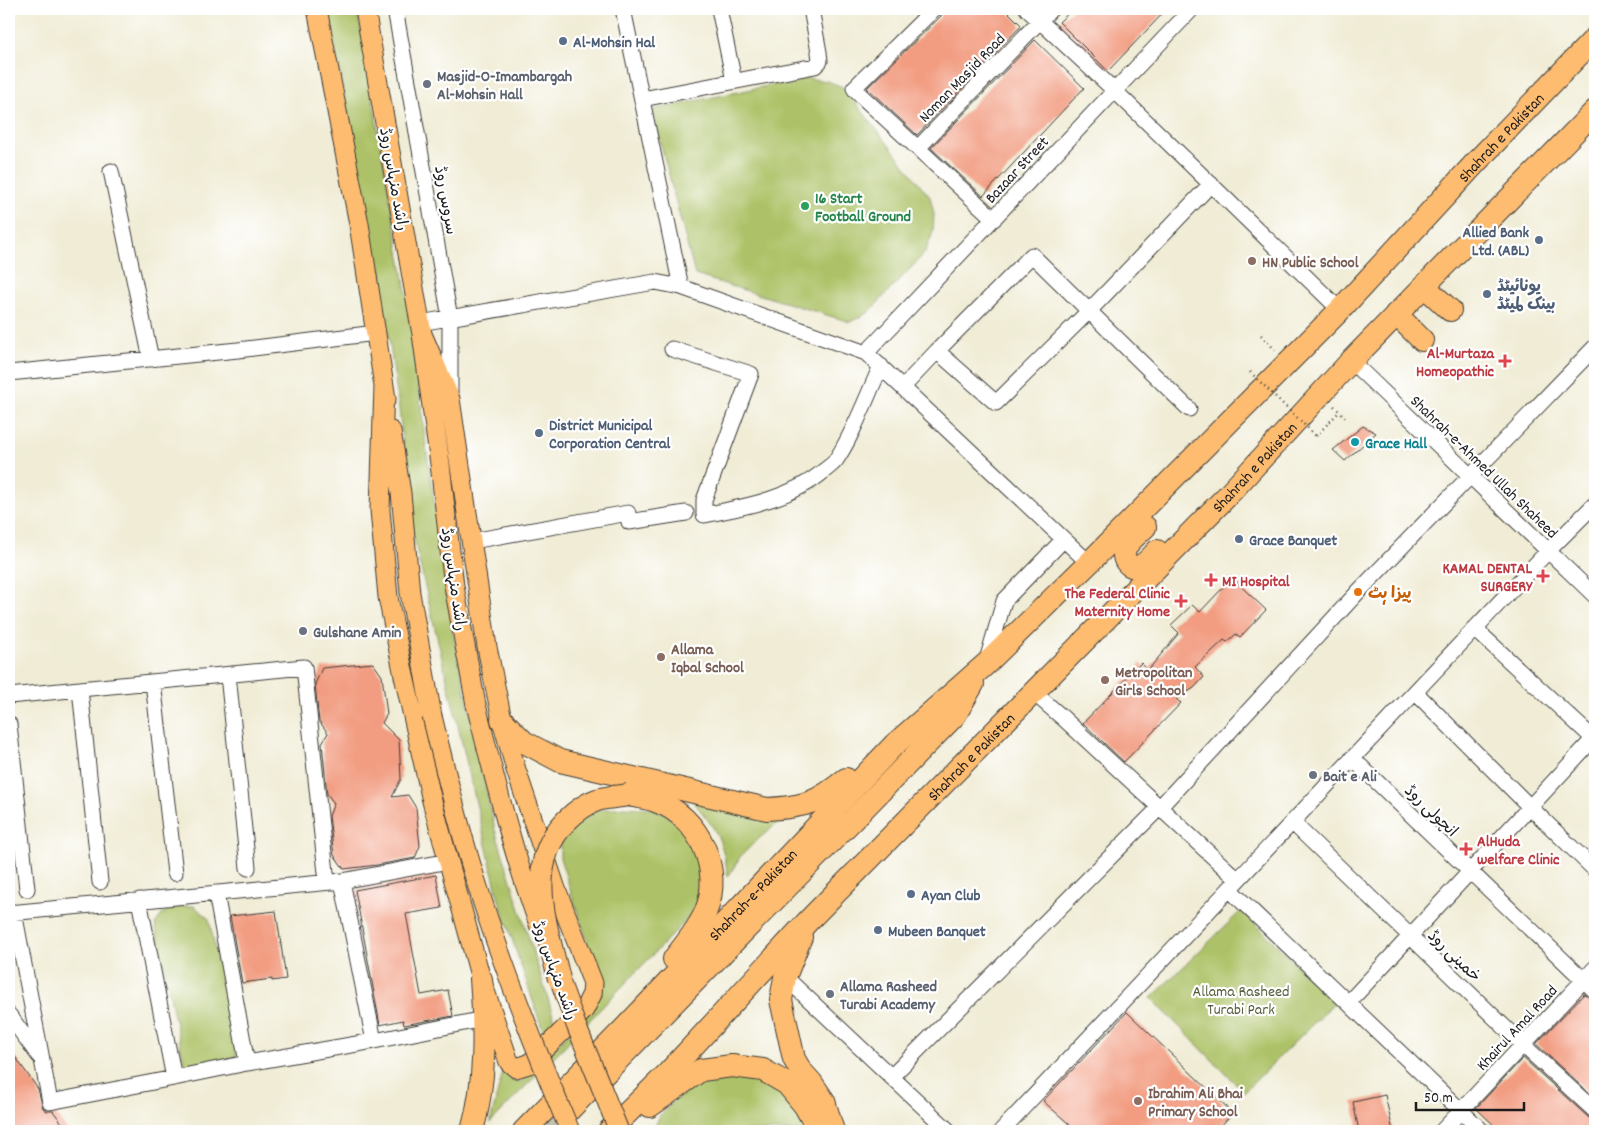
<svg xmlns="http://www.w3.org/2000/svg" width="1604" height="1140" viewBox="0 0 1604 1140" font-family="Dekko,'Playpen Sans Arabic',sans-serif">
  <rect width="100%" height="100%" fill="#fff"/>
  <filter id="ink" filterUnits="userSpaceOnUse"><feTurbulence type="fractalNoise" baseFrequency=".02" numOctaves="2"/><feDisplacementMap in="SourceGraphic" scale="10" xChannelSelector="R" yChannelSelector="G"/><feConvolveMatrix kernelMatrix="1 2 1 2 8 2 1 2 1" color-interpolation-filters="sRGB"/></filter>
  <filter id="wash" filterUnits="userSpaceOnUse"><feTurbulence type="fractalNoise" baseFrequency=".0096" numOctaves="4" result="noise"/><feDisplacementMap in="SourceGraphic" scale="20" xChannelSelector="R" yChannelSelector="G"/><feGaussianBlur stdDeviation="1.12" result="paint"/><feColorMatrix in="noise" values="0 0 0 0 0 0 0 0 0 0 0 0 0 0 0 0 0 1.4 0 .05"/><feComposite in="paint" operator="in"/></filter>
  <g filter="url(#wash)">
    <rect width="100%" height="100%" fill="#f0ecd5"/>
    <path fill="#adc267" stroke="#646f42" d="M328 9H357L408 303 427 453 453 633 495 830 557 1028 545 1037 499 900 413 535 399 408 386 318Z
      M805 78 827 81 843 87 930 197 934 214 933 232 925 253 868 313 850 322 695 275 652 110Z
      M693 802 781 820 756 841 740 857 728 877C723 841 717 829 693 802Z
      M623 807 648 808 663 812 691 837 704 873 696 910 490 1123 504 1067 512 1079 521 1082 593 1008 589 947 560 858V845L574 826 598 810Z
      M181 906H194L209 919 237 1057 185 1068 155 924 164 912Z
      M1242 910 1334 1003 1244 1092 1151 998Z
      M750 1075 775 1085 799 1112 806 1131H653L660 1115 687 1088 702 1076Z"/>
    <g id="blocks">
      <path fill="#f29d82" d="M943 9H1005L1021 25V26L917 135 867 88 941 16Z
        M1073 9H1167L1108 71 1059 22Z
        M1035 40 1084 88 983 196 931 148Z
        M1363 426 1376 433 1345 461 1333 450Z
        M1232 578 1266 610 1240 637 1236 634 1227 642 1224 640 1195 667 1204 677 1194 688 1176 699 1181 703 1124 762 1083 723 1141 663 1148 670 1179 633 1171 625 1192 605 1200 612Z
        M373 663 382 676 387 714 382 723 399 740 401 779 392 797 408 795 416 808 420 846 415 858 377 865 344 869 334 855 329 816 334 803 327 794 322 743 328 733 319 721 315 684 322 668Z
        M436 875 442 908 406 914 421 995 448 990 453 1016 404 1025 403 1020 380 1025 355 890Z
        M276 911 286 979 272 981V979L242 983 230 916Z
        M1584 994 1595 1001V1099L1536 1044Z
        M1127 1012 1233 1113 1216 1131H1077L1043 1101Z
        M9 1048 38 1089 43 1108 47 1111H53L68 1131H9Z
        M1523 1058 1589 1118 1595 1120V1128L1592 1131H1500L1476 1108Z
        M1385 1095 1393 1131H1359L1353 1102Z"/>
    </g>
  </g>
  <g filter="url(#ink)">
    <use href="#blocks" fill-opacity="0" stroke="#3c3b38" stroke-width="1"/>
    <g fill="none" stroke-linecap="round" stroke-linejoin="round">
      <path stroke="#c6c2b0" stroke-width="22" stroke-dasharray="22 11" stroke-linecap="butt" d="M548 1131 569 1110"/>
      <defs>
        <path id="minor" d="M395 9 450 318V395
          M623 9 681 287
          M719 9 734 81
          M934 9 854 88 856 91 994 219
          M1027 9 1114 90 1340 310
          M642 99 815 66 820 61 819 52 811 9
          M918 148 1051 9
          M111 171 151 359
          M420 323 655 282 681 287 866 353 1089 563
          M672 349 751 374 704 500V515C745 507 793 498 825 470 829 467 833 464 836 460 854 433 867 396 881 366
          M937 351 1032 255 1189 409
          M866 353 1192 9
          M1351 361 1595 596
          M9 373 238 350 376 333
          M903 387 937 351 996 403 1089 311 1211 184
          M472 541 628 513 629 522 686 513
          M1474 628 1595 740
          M987 660 1004 601 1063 540
          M228 675 248 868
          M153 682 175 873
          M80 689 100 882
          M1033 692 1063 718 1238 880
          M1415 692 1530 807 1595 870
          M9 696 304 667 327 882
          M9 724 27 889
          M1352 758 1595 991
          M1292 822 1523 1045 1595 1111
          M1229 889 1482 1131
          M139 900 174 1078 247 1063 216 893
          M14 912 50 1102 174 1078
          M9 913 342 881 449 861
          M785 977 949 1131
          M1348 1003 1595 737
          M9 1015 39 1056
          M374 1041 484 1019
          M247 1063 374 1041 342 881
          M891 1077 1160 807 1358 592 1595 347
          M1001 1131 1548 551 1595 504
          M1442 1131 1595 968"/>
        <path id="major" d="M317 9 359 224 386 399
          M365 9 422 334 440 464 454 586 476 705
          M384 386 380 510 388 597 404 676 432 801 481 979 509 1062 516 1068 529 1064 584 1010 592 994 593 983 556 889 516 770 502 720 487 647 450 399 422 334
          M391 431 401 493 410 593 432 716"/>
        <g id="highway">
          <path d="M1424 286 1450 310"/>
          <path d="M1396 314 1422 340"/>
          <path d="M1145 527C1139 533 1130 540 1126 547 1120 557 1128 570 1140 566 1146 564 1152 556 1157 551"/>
          <path d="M502 720 524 742 560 761 767 809C805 807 817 803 846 779"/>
          <path d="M628 795C638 797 649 798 658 802 699 817 723 870 706 911 699 928 685 944 674 959"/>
          <path d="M801 937 785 977 781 1000 794 1059 801 1071 811 1082 824 1101 833 1131"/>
          <path d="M650 1106 701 1070 732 1066 763 1070 787 1084 805 1106 814 1122 816 1131"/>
          <path d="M569 1110 955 715 973 684"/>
          <path d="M472 1131C486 1082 485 1030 481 979"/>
          <path id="s1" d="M524 1131 624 1029 894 745 986 664 1089 563 1340 310 1479 159 1595 38"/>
          <path id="s2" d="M609 1131 669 1072 809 920 1228 495 1351 361 1595 111"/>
        </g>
      </defs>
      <use href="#minor" stroke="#3c3b38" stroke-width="17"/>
      <use href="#major" stroke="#3c3b38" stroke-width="21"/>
      <use href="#highway" stroke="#3c3b38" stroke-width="24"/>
      <path stroke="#3c3b38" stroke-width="2.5" stroke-dasharray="1 4" stroke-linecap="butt" d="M1261 335 1276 351
        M1334 406 1347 419
        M1316 436 1339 412"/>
      <use href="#minor" stroke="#fff" stroke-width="15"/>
      <use href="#major" stroke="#febc70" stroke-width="19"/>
      <use href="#highway" stroke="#febc70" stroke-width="22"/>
      <defs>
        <path id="major-bridge" d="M476 705C495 780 513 854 540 927
          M432 716C447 778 462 839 482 900 507 978 538 1055 570 1131
          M555 967 576 1025 619 1131"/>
        <path id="highway-bridge" d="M559 979C547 927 523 865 566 821 574 813 585 804 597 800 607 797 618 797 628 795"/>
      </defs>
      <use href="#major-bridge" stroke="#3c3b38" stroke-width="21" stroke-linecap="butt"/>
      <use href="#highway-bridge" stroke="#3c3b38" stroke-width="24" stroke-linecap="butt"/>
      <path stroke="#3c3b38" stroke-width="2.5" stroke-dasharray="1 4" stroke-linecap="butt" d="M1250 372 1316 436"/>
      <use href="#major-bridge" stroke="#febc70" stroke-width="19"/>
      <use href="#highway-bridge" stroke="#febc70" stroke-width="22"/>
    </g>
  </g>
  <g fill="#5c6f8a" stroke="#fff" stroke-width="2">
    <circle cx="563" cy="41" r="5"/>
    <circle cx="1539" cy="240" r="5"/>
    <circle cx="1487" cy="294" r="5"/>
    <circle cx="539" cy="433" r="5"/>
    <circle cx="1239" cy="539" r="5"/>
    <circle cx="911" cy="894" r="5"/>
    <circle cx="878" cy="930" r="5"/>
  </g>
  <g fill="#6b7280" stroke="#fff" stroke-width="2">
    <circle cx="427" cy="84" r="5"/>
    <circle cx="303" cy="631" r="5"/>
    <circle cx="1313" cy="775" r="5"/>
    <circle cx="830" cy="994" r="5"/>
  </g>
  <circle fill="#2e9e5b" stroke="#fff" stroke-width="2" cx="805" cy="206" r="5"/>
  <g fill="#8d6e63" stroke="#fff" stroke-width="2">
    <circle cx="1252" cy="261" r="5"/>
    <circle cx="661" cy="657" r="5"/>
    <circle cx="1105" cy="680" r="5"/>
    <circle cx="1138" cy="1101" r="5"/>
  </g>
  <g fill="#e0444e" stroke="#fff" stroke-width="2">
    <path d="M1502.5 353.5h5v5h5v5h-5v5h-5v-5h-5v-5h5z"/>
    <path d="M1540.5 568.5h5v5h5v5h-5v5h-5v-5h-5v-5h5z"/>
    <path d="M1208.5 572.5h5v5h5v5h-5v5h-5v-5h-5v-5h5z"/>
    <path d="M1178.5 593.5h5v5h5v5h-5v5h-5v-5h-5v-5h5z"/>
    <path d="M1463.5 841.5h5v5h5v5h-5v5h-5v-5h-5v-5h5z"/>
  </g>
  <circle fill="#0f9aa8" stroke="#fff" stroke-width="2" cx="1355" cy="442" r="5"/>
  <circle fill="#e8710a" stroke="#fff" stroke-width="2" cx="1358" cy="592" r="5"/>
  <g text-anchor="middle" stroke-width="4.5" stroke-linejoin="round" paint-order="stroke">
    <g font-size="16" font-weight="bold" fill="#4e5e75" stroke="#fff" text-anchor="start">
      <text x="573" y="47">Al-Mohsin Hal</text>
      <text x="1529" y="237" text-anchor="end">Allied Bank<tspan x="1529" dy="18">Ltd. (ABL)</tspan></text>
      <text x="1497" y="291">یونائیٹڈ<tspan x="1497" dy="18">بینک لمیٹڈ</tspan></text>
      <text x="549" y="430">District Municipal<tspan x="549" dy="18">Corporation Central</tspan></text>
      <text x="1249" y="545">Grace Banquet</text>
      <text x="921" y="900">Ayan Club</text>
      <text x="888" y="936">Mubeen Banquet</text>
    </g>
    <g font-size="16" font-weight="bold" fill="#5b616d" stroke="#fff" text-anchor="start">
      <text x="437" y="81">Masjid-O-Imambargah<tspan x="437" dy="18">Al-Mohsin Hall</tspan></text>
      <text x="313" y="637">Gulshane Amin</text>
      <text x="1323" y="781">Bait e Ali</text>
      <text x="840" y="991">Allama Rasheed<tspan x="840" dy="18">Turabi Academy</tspan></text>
    </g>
    <g font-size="16" fill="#1c1c1c" stroke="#fff">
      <text transform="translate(961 77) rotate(-46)" y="6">Noman Masjid Road</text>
      <text dy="6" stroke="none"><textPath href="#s1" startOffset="1394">Shahrah e Pakistan</textPath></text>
      <text transform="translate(1016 169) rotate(-47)" y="6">Bazaar Street</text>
      <text transform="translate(395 179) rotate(80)" y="6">راشد منہاس روڈ</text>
      <text transform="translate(447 200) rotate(80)" y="6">سروس روڈ</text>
      <text dy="6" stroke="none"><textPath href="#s2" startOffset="926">Shahrah e Pakistan</textPath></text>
      <text transform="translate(1485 466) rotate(44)" y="6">Shahrah-e-Ahmed Ullah Shaheed</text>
      <text transform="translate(455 579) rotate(82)" y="6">راشد منہاس روڈ</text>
      <text dy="6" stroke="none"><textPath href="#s2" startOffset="521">Shahrah e Pakistan</textPath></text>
      <text transform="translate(1432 810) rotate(44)" y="6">انچولی روڈ</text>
      <text dy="6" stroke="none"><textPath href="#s1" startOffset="329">Shahrah-e-Pakistan</textPath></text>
      <text transform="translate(1455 955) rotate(44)" y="6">خمینی روڈ</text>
      <text transform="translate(556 970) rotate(70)" y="6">راشد منہاس روڈ</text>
      <text transform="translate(1516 1027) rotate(-47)" y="6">Khairul Amal Road</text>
    </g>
    <g font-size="16" font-weight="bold" fill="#27864d" stroke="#fff" text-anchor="start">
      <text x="815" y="203">16 Start<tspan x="815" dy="18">Football Ground</tspan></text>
    </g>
    <g font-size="16" font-weight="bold" fill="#785e54" stroke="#fff" text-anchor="start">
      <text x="1262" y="267">HN Public School</text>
      <text x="671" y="654">Allama<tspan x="671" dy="18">Iqbal School</tspan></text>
      <text x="1115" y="677">Metropolitan<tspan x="1115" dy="18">Girls School</tspan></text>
      <text x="1148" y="1098">Ibrahim Ali Bhai<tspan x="1148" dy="18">Primary School</tspan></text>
    </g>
    <g font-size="16" font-weight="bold" fill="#be3a42" stroke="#fff" text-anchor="end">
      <text x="1494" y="358">Al-Murtaza<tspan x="1494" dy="18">Homeopathic</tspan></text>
      <text x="1532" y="573">KAMAL DENTAL<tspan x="1532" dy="18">SURGERY</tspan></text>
      <text x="1222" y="586" text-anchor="start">MI Hospital</text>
      <text x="1170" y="598">The Federal Clinic<tspan x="1170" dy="18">Maternity Home</tspan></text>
      <text x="1477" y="846" text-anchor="start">AlHuda<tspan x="1477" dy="18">welfare Clinic</tspan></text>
    </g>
    <g font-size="16" font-weight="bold" fill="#0d838f" stroke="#fff" text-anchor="start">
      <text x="1365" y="448">Grace Hall</text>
    </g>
    <g font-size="16" font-weight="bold" fill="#c56008" stroke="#fff" text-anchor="start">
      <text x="1368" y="598">پیزا ہٹ</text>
    </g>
    <g font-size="16" fill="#565e3a" stroke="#fff">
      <text x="1241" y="996">Allama Rasheed<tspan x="1241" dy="18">Turabi Park</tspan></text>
    </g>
  </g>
  <rect width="1604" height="1140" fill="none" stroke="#fff" stroke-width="30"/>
  <path d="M1416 1102v8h108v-8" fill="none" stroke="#1c1c1c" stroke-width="2.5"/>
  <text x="1424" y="1102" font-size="15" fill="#1c1c1c" stroke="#ffffff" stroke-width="4" paint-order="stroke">50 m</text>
</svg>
